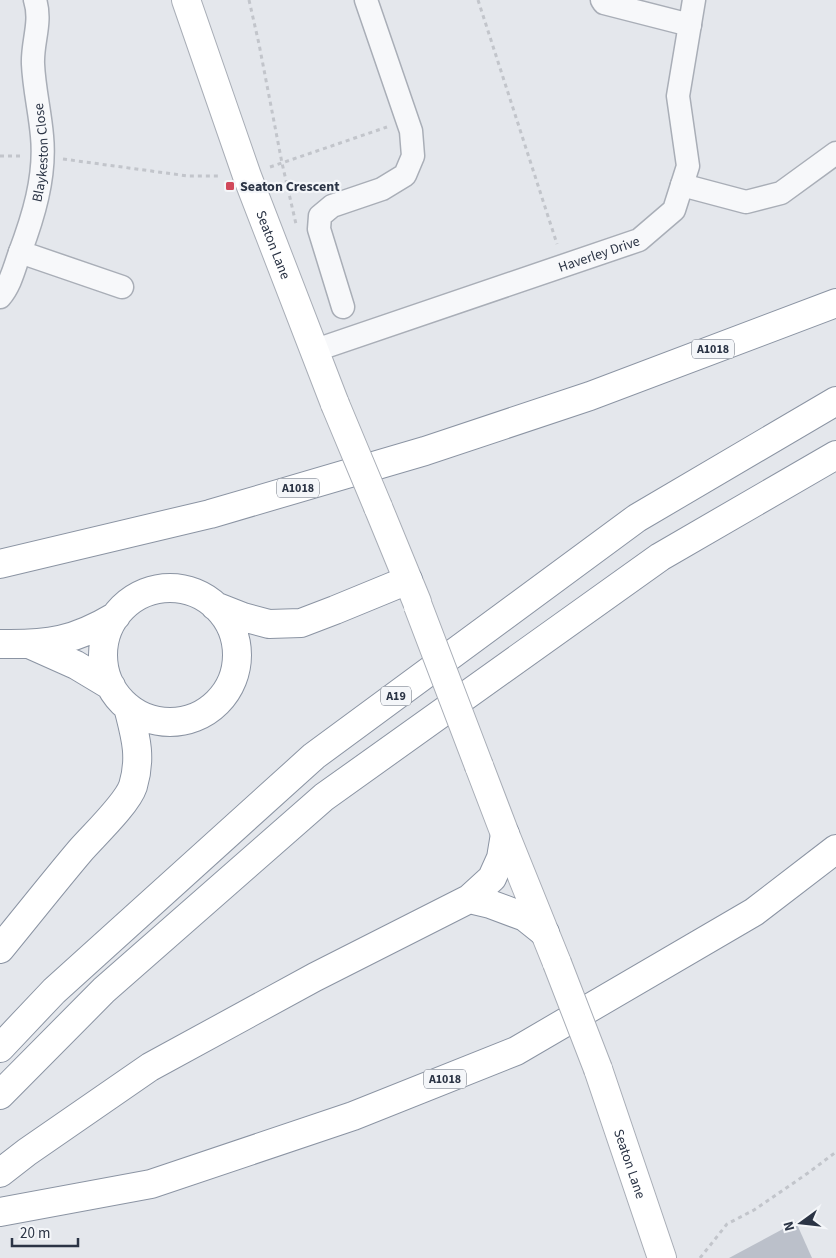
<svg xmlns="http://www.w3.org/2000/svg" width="836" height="1258" viewBox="0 0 836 1258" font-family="'Source Sans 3',sans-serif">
  <rect width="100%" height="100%" fill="#e4e7ec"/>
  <path fill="#bbc0ca" d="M796 1222 812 1258H729Z"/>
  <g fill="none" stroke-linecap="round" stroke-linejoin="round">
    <defs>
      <g id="minor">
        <path d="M602 0 604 3 690 25"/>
        <path d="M682 185 746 202 781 193 836 153"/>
        <path d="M20 252 122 287"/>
        <path id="s1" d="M0 297C10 286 14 269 19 255 33 218 46 177 42 136 40 112 34 88 33 64 32 42 42 22 35 0"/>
        <path d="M343 307 319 229 320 216 332 206 382 189 405 175 413 156 411 131 366 0"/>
        <path id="s2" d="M313 351 639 240 674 210 688 166 678 96 694 0"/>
      </g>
      <g id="secondary">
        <path id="s3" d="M186 0 247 176 335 404"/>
        <path d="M378 507 417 602"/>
        <path d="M479 766 505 834 557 963"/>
        <path id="s4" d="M598 1069 662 1258"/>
      </g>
      <path id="trunk" d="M0 564 210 514 425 451 590 396 836 303
        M103 655a67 67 0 1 1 134 0a67 67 0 1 1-134 0Z
        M215 606 243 617 269 624 301 623 335 610 408 580
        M0 644C49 645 74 641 116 616
        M29 644 76 665 111 686
        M469 899 490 904 525 917 545 933
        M0 949C27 916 53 883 80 851 94 835 127 804 133 786 142 756 135 735 128 707
        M0 1048 54 991 314 756 637 518 836 401
        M0 1095 104 990 324 797 660 557 836 455
        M0 1173 27 1152 150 1067 315 977 469 899 492 878 501 858 505 834
        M0 1212 151 1184 353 1116 516 1051 754 912 836 849"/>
    </defs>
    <use href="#minor" stroke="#a9aeb7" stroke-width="25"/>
    <use href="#secondary" stroke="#a9aeb7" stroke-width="30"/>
    <use href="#trunk" stroke="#8b94a3" stroke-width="30"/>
    <path stroke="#c2c5cb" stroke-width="3" stroke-dasharray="4 4" stroke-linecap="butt" d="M249 0 259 44 282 163 296 224
      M478 0 557 244
      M0 156H22
      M63 159 188 176H221
      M270 167 387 127
      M700 1258 727 1224 754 1210 808 1173 836 1152"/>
    <use href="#minor" stroke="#f7f8fa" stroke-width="22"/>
    <use href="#secondary" stroke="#fff" stroke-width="28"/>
    <use href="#trunk" stroke="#fff" stroke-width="28"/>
    <defs>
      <path id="secondary-bridge" d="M335 404 378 507
        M418 606 479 766
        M557 963 598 1069"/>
    </defs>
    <use href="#secondary-bridge" stroke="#a9aeb7" stroke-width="30" stroke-linecap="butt"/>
    <use href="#secondary-bridge" stroke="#fff" stroke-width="28"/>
  </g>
  <rect fill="#d1495b" stroke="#f4f6f9" stroke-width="2" x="225" y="181" width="10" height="10" rx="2.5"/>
  <g text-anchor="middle" stroke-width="4.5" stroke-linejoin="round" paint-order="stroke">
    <g fill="#f4f6f9" stroke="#676e7b" stroke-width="1">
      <rect x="692" y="339.5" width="42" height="19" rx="4"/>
      <rect x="277" y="478.5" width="42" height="19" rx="4"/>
      <rect x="381" y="686.5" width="30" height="19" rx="4"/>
      <rect x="424" y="1069.5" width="42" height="19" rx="4"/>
    </g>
    <g font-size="12" font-weight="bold" fill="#2b3445">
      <text x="713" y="353">A1018</text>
      <text x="298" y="492">A1018</text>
      <text x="396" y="700">A19</text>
      <text x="445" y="1083">A1018</text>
    </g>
    <g font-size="14" fill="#2b3445" stroke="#f4f6f9">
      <text dy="5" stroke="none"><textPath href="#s1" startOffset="152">Blaykeston Close</textPath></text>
      <text dy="5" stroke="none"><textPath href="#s3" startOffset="260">Seaton Lane</textPath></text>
      <text dy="5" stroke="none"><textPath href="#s2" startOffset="302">Haverley Drive</textPath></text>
      <text dy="5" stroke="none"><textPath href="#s4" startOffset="100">Seaton Lane</textPath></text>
    </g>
    <g font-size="14" font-weight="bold" fill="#2b3445" stroke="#f4f6f9" text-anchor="start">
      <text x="240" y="191">Seaton Crescent</text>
    </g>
  </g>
  <g transform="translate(801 1223) rotate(255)" stroke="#f4f6f9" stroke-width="4" paint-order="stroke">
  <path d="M0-4L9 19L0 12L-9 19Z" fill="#2b3445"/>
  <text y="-8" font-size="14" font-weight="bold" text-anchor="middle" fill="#2b3445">N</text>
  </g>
  <path d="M12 1238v8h66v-8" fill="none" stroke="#2b3445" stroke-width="2.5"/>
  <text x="20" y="1238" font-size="15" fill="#2b3445" stroke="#f4f6f9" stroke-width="4" paint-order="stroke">20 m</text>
</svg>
